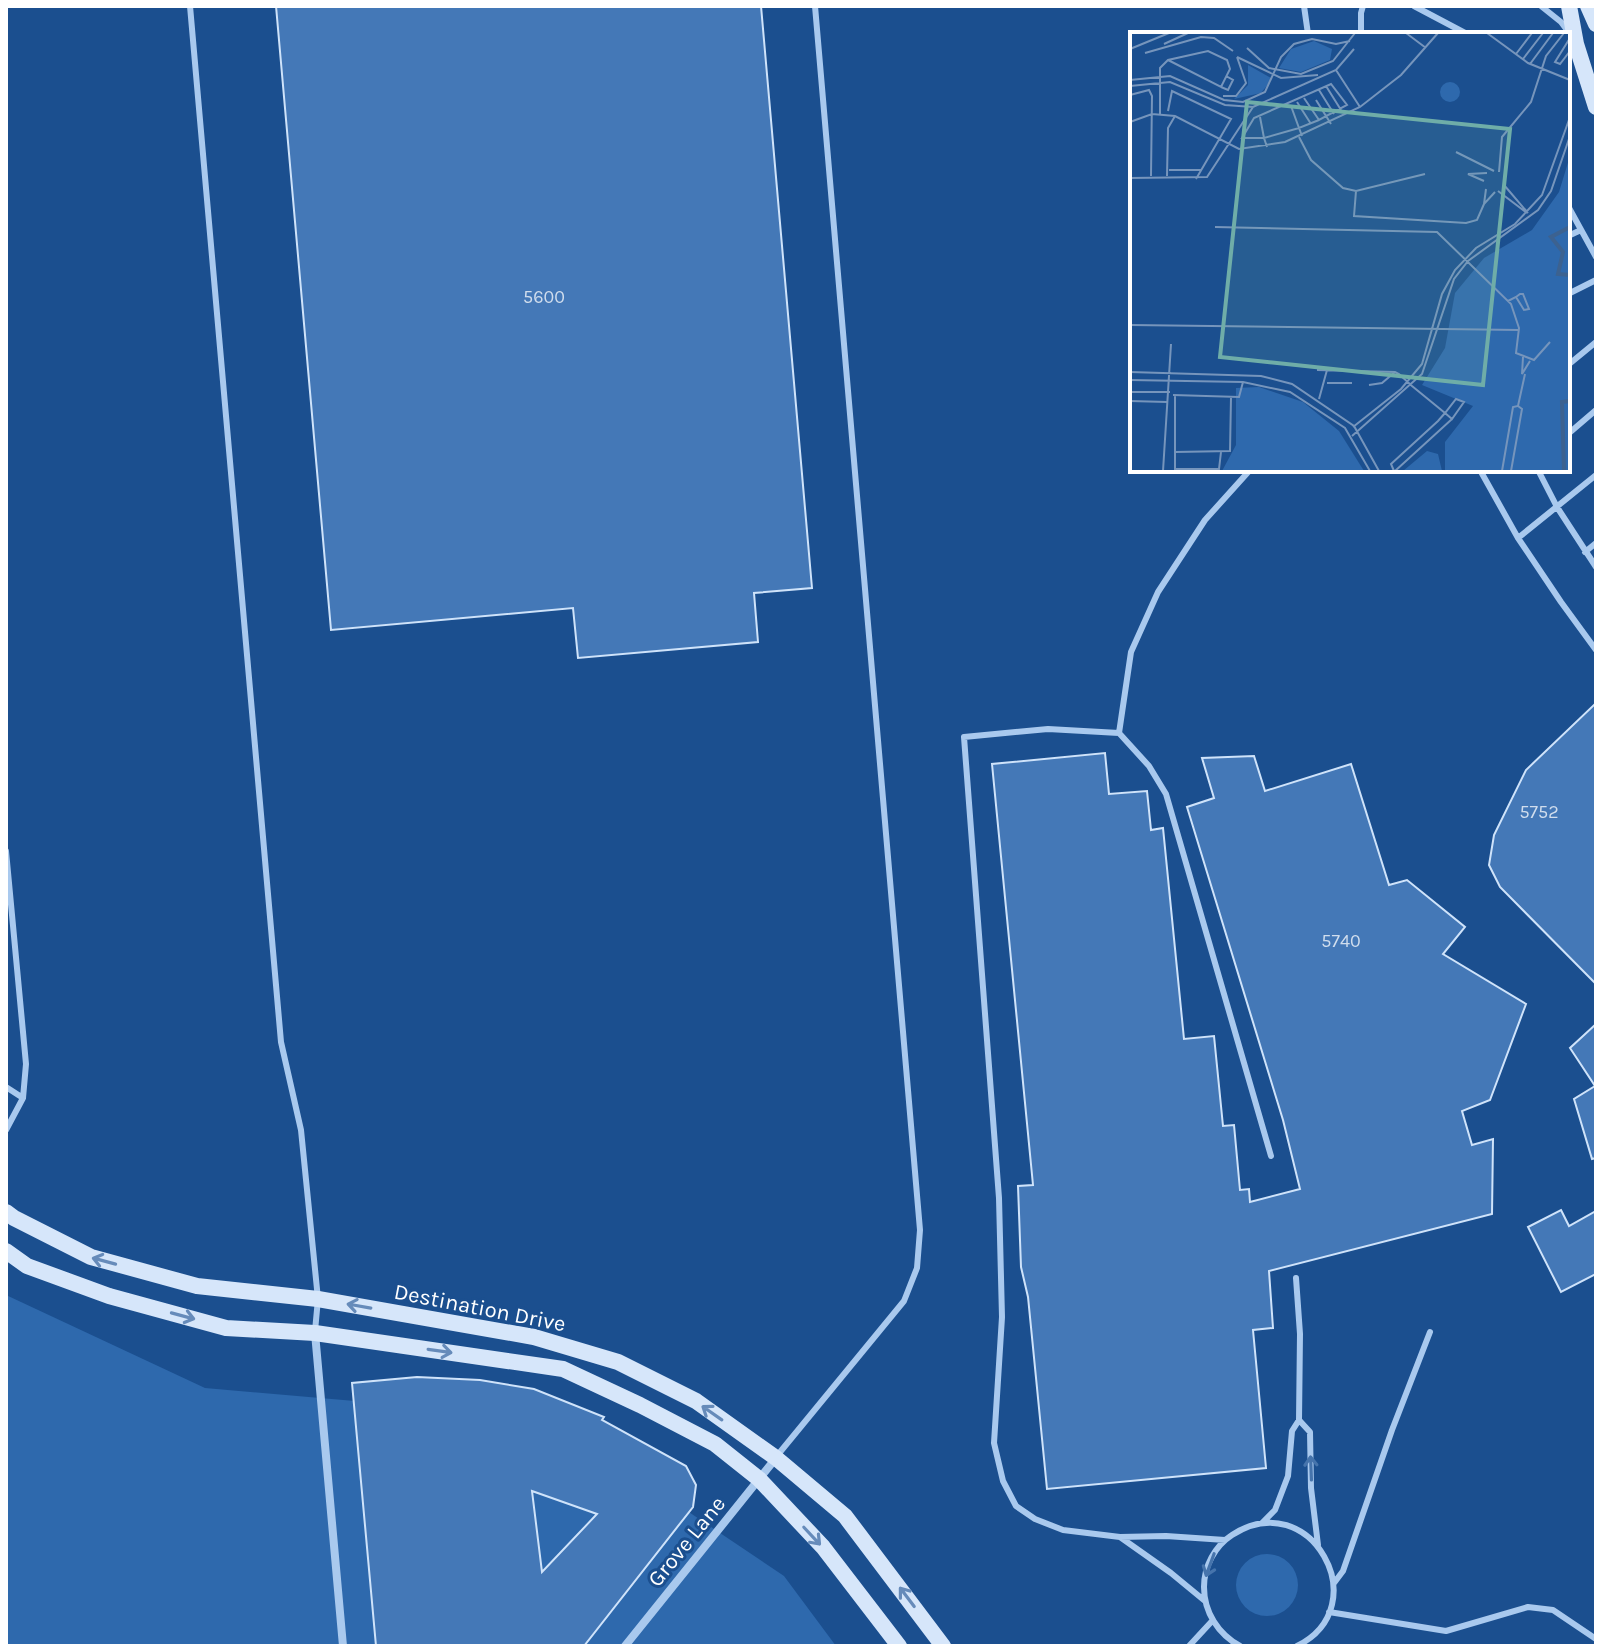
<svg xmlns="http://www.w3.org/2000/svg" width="1602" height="1652" viewBox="0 0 1602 1652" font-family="Karla,sans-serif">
  <rect width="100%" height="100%" fill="#1b4f8f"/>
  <path fill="#2e69ad" d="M6 1295 205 1388 549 1418 784 1576 836 1646H6Z
    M1236 1585a31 31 0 1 1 62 0a31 31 0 1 1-62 0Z"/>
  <path fill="#4478b7" stroke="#cfe3fa" stroke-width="2" fill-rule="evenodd" d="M276 6H761L812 588 754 593 758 642 578 658 573 608 331 630Z
    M1596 703V984L1500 887 1489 865 1494 835 1526 770Z
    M1105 753 1109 794 1147 791 1151 830 1163 828 1184 1039 1214 1036 1223 1126 1234 1125 1240 1190 1249 1189 1250 1202 1300 1189 1283 1120 1187 807 1214 798 1202 758 1254 756 1265 791 1351 764 1389 885 1407 880 1465 927 1443 954 1526 1004 1490 1100 1462 1111 1472 1145 1493 1139 1492 1214 1269 1271 1273 1328 1253 1330 1266 1468 1047 1489 1028 1297 1021 1267 1018 1186 1033 1185 992 764Z
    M1596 1024V1158L1592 1159 1574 1099 1595 1086 1570 1048Z
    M1561 1210 1569 1226 1596 1211V1274L1561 1292 1528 1227Z
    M417 1377 480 1380 534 1389 604 1417 602 1420 686 1466 696 1485 693 1507 584 1646H376L352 1383ZM532 1491 597 1514 542 1572Z"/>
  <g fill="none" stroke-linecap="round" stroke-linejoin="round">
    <path stroke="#a9c9ee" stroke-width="6" d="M190 6 281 1042 301 1130 318 1299 315 1331
      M1304 6 1308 34
      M1414 6 1467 34
      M1541 6 1561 22 1570 34
      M1361 34V13L1363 6
      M1568 206 1596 257
      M1568 236 1581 230
      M1568 294 1596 280
      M1568 365 1596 342
      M1568 434 1596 410
      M1480 470 1518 538 1561 602 1596 650
      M1538 470 1557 507 1596 567
      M1518 538 1596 475
      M1585 552 1596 543
      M1119 733 1131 652 1158 592 1205 520 1250 470
      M6 851 26 1064 23 1098 6 1130
      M6 1087 23 1098
      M1296 1278 1300 1334 1299 1420
      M776 1457 904 1301 917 1268 920 1230 815 6
      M1262 1523 1275 1510 1288 1476 1292 1431 1299 1420 1310 1432 1311 1488 1318 1545
      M1120 1537 1063 1530 1035 1519 1016 1506 1003 1481 994 1443 1002 1317 999 1198 964 737 1048 729 1119 733 1149 766 1166 794 1271 1156
      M1334 1583 1343 1571 1392 1430 1430 1332
      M1205 1601 1171 1573 1120 1537 1166 1536 1225 1540
      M1329 1612 1446 1631 1528 1607 1553 1610 1596 1639
      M1189 1646 1213 1620
      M1240 1646C1218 1634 1204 1612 1204 1587 1204 1566 1215 1546 1232 1535 1310 1484 1378 1606 1297 1646"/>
    <path stroke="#a9c9ee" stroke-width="8" d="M315 1333 343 1646
      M625 1646 776 1458"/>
    <path stroke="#d6e6fa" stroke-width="16" d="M1569 6 1576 44 1596 107
      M1588 6 1596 24
      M6 1212 14 1218 91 1257 197 1286 318 1299 534 1337 618 1362 696 1401 776 1458 845 1516 943 1646
      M6 1251 27 1266 109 1296 226 1328 315 1333 563 1369 640 1405 715 1444 759 1479 823 1547 899 1646"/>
  </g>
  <defs><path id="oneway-shaft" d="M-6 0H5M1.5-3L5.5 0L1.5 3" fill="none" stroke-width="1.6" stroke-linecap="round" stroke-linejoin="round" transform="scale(2)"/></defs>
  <g stroke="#668bba">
    <use href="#oneway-shaft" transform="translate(104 1261) rotate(-165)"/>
    <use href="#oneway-shaft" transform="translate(359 1306) rotate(-170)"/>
    <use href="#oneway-shaft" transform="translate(183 1316) rotate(15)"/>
    <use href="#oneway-shaft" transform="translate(440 1351) rotate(8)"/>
    <use href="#oneway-shaft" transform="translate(712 1413) rotate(-145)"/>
    <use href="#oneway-shaft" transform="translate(812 1536) rotate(47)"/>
    <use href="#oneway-shaft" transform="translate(907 1597) rotate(-127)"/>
  </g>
  <g stroke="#4674ac">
    <use href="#oneway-shaft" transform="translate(1311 1468) rotate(-92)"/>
    <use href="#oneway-shaft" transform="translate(1210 1565) rotate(110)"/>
  </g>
  <g text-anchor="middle" stroke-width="6" stroke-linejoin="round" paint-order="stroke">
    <g font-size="18" fill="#d0dded">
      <text x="544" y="303">5600</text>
      <text x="1539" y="818">5752</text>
      <text x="1341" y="947">5740</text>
    </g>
    <g font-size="22" fill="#fff" stroke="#1b4f8f">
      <text transform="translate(480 1307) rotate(11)" y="8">Destination Drive</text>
      <text transform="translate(686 1541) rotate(-51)" y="8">Grove Lane</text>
    </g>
  </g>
  <g transform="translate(1130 32)">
    <rect width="440" height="440" fill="#1b4f8f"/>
    <path d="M184 9 202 17 200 28 171 40 149 36 161 17ZM118 33 141 46 140 50 131 61 104 67 118 53ZM310 60a10 10 0 1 1 20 0a10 10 0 1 1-20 0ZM440 124 438 439H315V410L343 374 292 353 315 316 325 261 354 226 402 198 429 160ZM129 355 173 370 209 399 234 439H92L106 413V356ZM297 419 308 422 312 439H273Z" fill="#2e69ad"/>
    <path fill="none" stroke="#3c6290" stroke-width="4" d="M440 195 421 205 433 220 428 242 440 243M434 439 432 370 440 369"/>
    <path fill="none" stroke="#7695bc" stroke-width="2" d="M276 1 296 16M357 1 398 31 440 48M440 6 425 30 430 32 440 19M34 12 58 1M117 16 139 36 171 42 203 29 225 1M0 17 39 1M15 21 71 5 84 6 103 19M386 22 402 1M107 25 151 46 188 43M393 27 413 1M400 32 423 1M206 38 230 75M0 48 40 44 94 68 113 70 135 60 151 25 164 12 182 7 206 12 220 9M0 54 40 50 95 73 123 75 206 38 224 17M196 54 211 78M91 55 98 58 103 48 96 44M189 58 204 82M0 63 19 58 22 64 21 144M93 64H106L116 51 107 25M186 68 201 92M167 70 181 92M161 74 169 96 189 88M38 79 42 59 101 87 66 147M30 82V36L38 28 78 19 97 28 100 37 91 55 38 28M130 85 134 106 169 96 172 104M0 90 22 82 45 84 109 117 155 110 230 75 271 43 308 1M169 105 181 128 213 156 226 159 295 142M137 115 134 106H112L124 86 201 52 217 73 189 88 174 66M326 120 364 139M39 138H71M369 140 372 105 401 70 416 24 434 1M37 144 38 96 45 84M0 146 77 145 123 75M354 149 338 142 357 141M374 153 398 181M356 157 354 172 365 160M226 159 224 184 336 191 347 188 354 172M368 159 397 181M85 195 307 200 381 272 389 296 386 321 404 328 420 310M378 269 386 265 390 262H393L399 277 394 278 386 265M0 293 389 298M393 325 392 342 400 329M187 338 265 340 269 342 282 354 315 381 322 387 334 370 326 367 315 381 308 389 261 432 264 439M0 340 131 344 162 352 224 394 249 439M0 348 113 350 160 360 215 396 240 439M197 351H222M239 353 252 351 265 340M0 360H40M43 363 109 365 113 350M45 364V437H89L91 420M189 367 197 338M0 369 37 370M223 395 271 357 292 332 312 262 325 238 346 216 385 192 412 163 440 85M222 404 292 342 324 247 338 229 408 178 421 159 440 104M45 420 100 419 101 365M33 439 41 312M265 439 322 387M372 439 383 375 388 374 395 342M381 439 392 377 388 374"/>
    <path fill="#6fada8" fill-opacity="0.15" stroke="#6fada8" stroke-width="4" d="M117 70 380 97 353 353 90 325Z"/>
    <rect width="440" height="440" fill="none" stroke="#fff" stroke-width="4"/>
  </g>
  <rect width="1602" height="1652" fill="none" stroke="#ffffff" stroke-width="16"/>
</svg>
